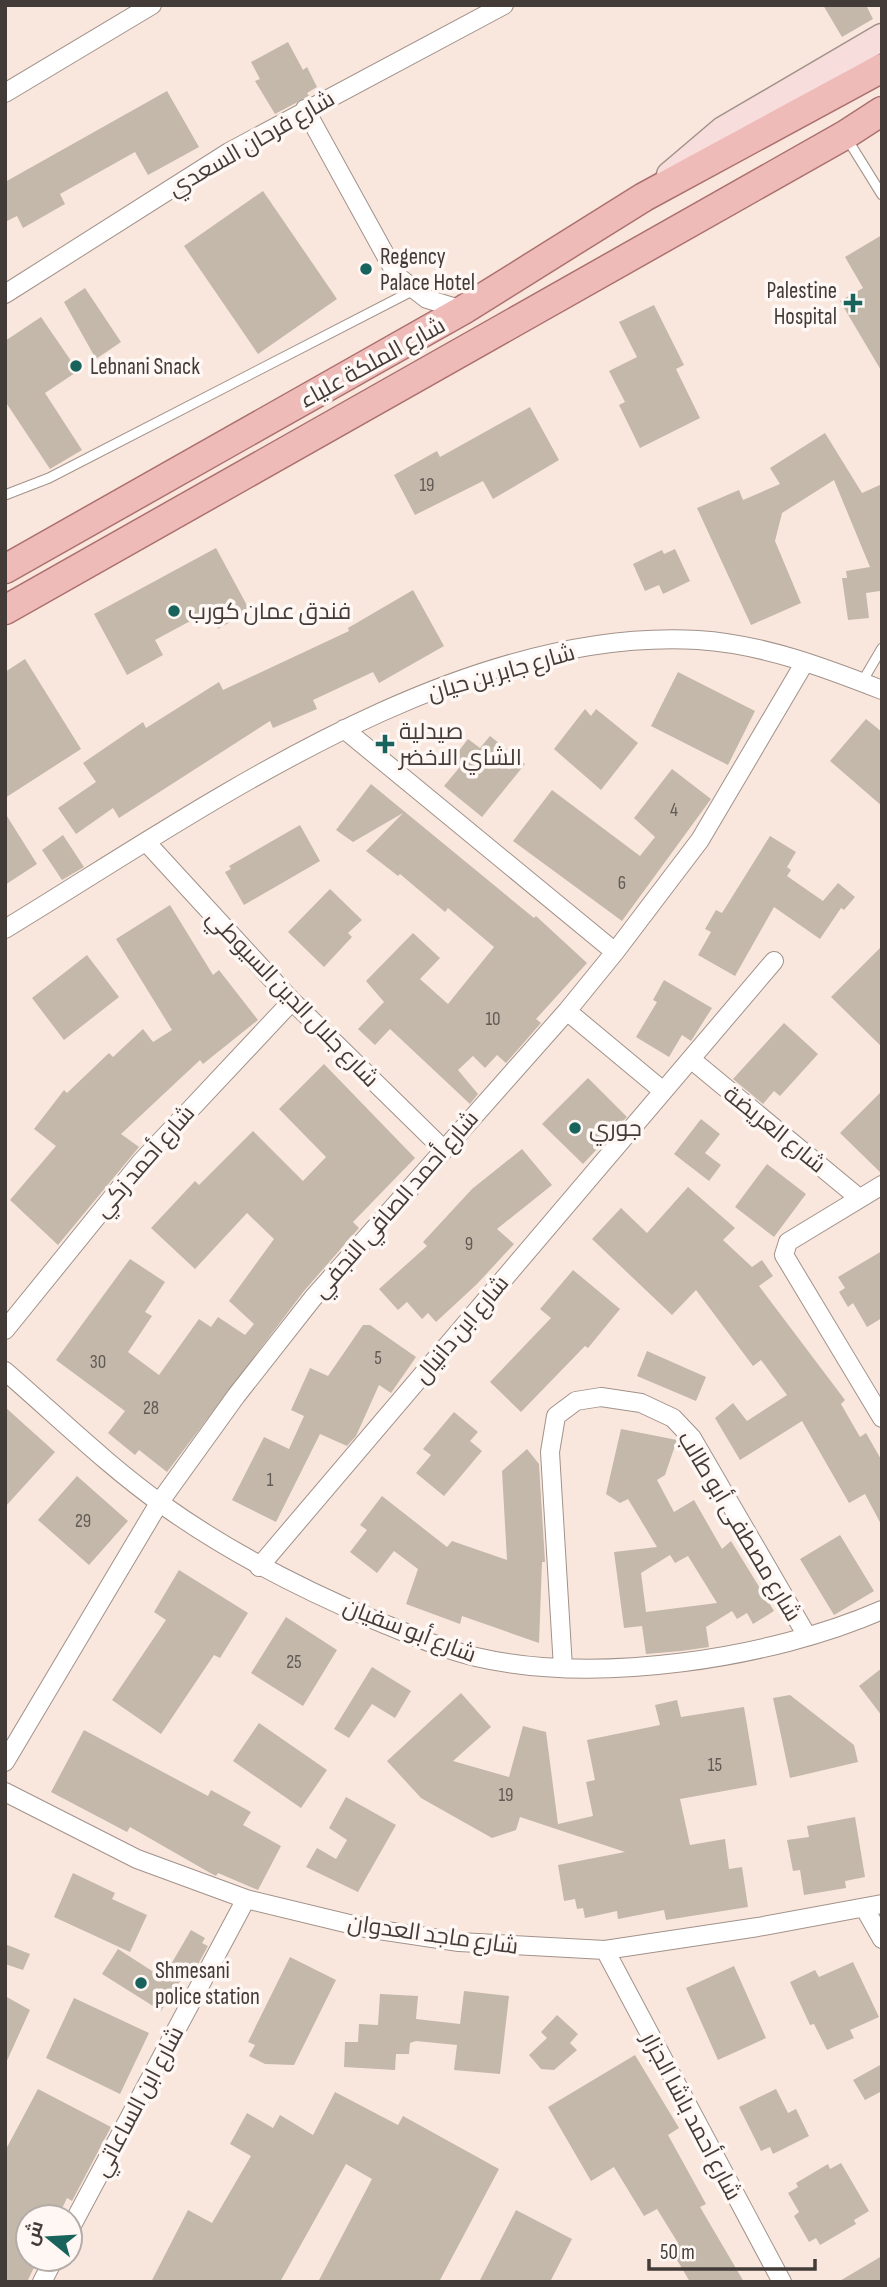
<svg xmlns="http://www.w3.org/2000/svg" width="887" height="2287" viewBox="0 0 887 2287" font-family="'Sofia Sans Condensed',Cairo,sans-serif">
  <rect width="100%" height="100%" fill="#f9e7de"/>
  <path fill="#c3b8aa" fill-rule="evenodd" d="M823 5H866L873 19 842 37Z
    M288 42 303 70 307 67 317 87 307 93 309 96 275 114 255 81 260 79 251 62Z
    M167 91 199 147 148 175 135 152 60 194 65 204 23 228 17 216 5 222V182Z
    M263 191 337 299 258 354 184 246Z
    M882 235V372L840 301 863 288 845 257Z
    M85 288 121 342 96 359 64 302Z
    M654 305 684 365 676 369 700 418 640 448 619 405 625 402 609 371 637 357 619 322Z
    M41 317 78 371 45 393 82 450 50 469 5 401V341Z
    M530 407 559 460 493 499 483 481 415 515 394 475 437 451 440 457Z
    M825 433 862 493 882 484V594L880 591 866 593 869 618 848 620 842 578H847L846 571 870 567 834 480 782 513 775 541 801 603 751 625 697 508 739 490 743 500 780 484 770 468Z
    M216 548 250 611 218 629 209 611 155 640 163 655 127 675 94 614Z
    M675 549 690 581 663 594 659 585 645 591 633 564 662 550 664 554Z
    M413 590 444 646 379 683 373 672 313 700 317 709 273 728 270 721 119 818 113 808 76 834 58 808 96 782 83 763 143 722 146 728 219 682 223 690 349 631 348 628Z
    M25 659 81 749 5 798V672Z
    M678 672 755 711 728 765 651 726Z
    M585 709 591 716 596 709 638 743 601 790 554 749Z
    M866 719 882 732V806L830 761Z
    M490 736 525 764 482 817 444 786 459 768 451 761 468 739 480 748Z
    M672 769 711 799 622 921 513 841 552 790 640 856 655 837 634 818Z
    M371 784 534 918 536 916 587 963 536 1019 541 1023 506 1063 497 1055 485 1068 473 1056 458 1070 478 1094 470 1104 390 1029 375 1045 358 1029 384 1002 366 981 413 933 440 958 420 979 448 1004 494 947 448 908 445 912 400 874 398 876 366 851 403 813 353 842 336 830Z
    M5 813 37 864 5 885Z
    M300 825 320 861 244 905 225 872 231 869 229 866Z
    M63 835 84 867 62 880 42 850Z
    M770 836 796 852 787 867 791 870 787 876 823 901 838 883 855 897 844 910 841 908 820 939 774 907 735 976 698 955 711 932 705 929 716 910 722 913Z
    M330 889 362 920 348 933 352 937 324 967 288 932Z
    M170 905 213 975 219 970 258 1020 203 1064 200 1060 121 1134 139 1147 58 1245 10 1200 56 1146 34 1129 64 1090 67 1093 109 1053 113 1057 143 1029 153 1042 172 1030 116 939Z
    M882 946V1047L831 997Z
    M87 955 119 997 64 1040 32 998Z
    M664 980 712 1008 691 1041 682 1035 669 1057 636 1037 657 1002 653 1000Z
    M784 1023 818 1054 780 1096 774 1091 763 1104 733 1079Z
    M324 1064 415 1158 353 1222 359 1228 304 1291 167 1472 139 1450 135 1455 108 1433 125 1411 56 1360 130 1259 165 1282 145 1312 152 1316 128 1352 159 1375 199 1319 211 1327 218 1317 245 1335 254 1324 229 1301 274 1239 247 1213 195 1269 151 1228 195 1181 199 1185 253 1131 303 1181 326 1157 279 1109Z
    M588 1078 627 1117 583 1164 542 1124Z
    M882 1091V1174L840 1133Z
    M701 1119 720 1134 705 1153 721 1165 709 1181 674 1154Z
    M522 1149 552 1185 497 1229 514 1244 477 1284 436 1322 428 1313 422 1319 407 1302 398 1310 379 1289 427 1246 423 1242 472 1189Z
    M767 1164 806 1194 774 1237 735 1207Z
    M688 1187 735 1228 723 1240 752 1267 762 1260 773 1276 759 1286 845 1400 841 1404 860 1437 866 1433 882 1461V1526L865 1494 849 1503 802 1421 740 1460 715 1418 733 1403 747 1421 787 1395 761 1360 753 1366 696 1290 672 1315 592 1239 621 1208 647 1233Z
    M882 1251V1318L867 1327 853 1303 848 1307 839 1292 845 1288 838 1277Z
    M573 1270 620 1309 588 1348 585 1346 521 1412 490 1382 551 1318 540 1309Z
    M363 1325H370L416 1357 391 1393 379 1385 356 1436 347 1446 320 1434 276 1522 232 1500 264 1437 289 1449 304 1416 291 1410 310 1368 328 1376Z
    M647 1351 706 1377 696 1401 637 1376Z
    M5 1407 55 1452 5 1507Z
    M454 1412 478 1432 470 1441 482 1451 444 1496 416 1473 431 1455 423 1449Z
    M621 1429 677 1440 665 1475 657 1480 674 1512 694 1500 722 1549 731 1541 774 1611 753 1624 747 1613 737 1619 732 1611 706 1627 709 1647 681 1651 646 1654 642 1626 624 1628 614 1552 657 1547 628 1499 620 1503 606 1494ZM670 1555 675 1563 688 1556 717 1603 646 1612 641 1573Z
    M527 1449 539 1464 545 1562H542L539 1643 462 1616 460 1624 406 1604 418 1569 394 1551 377 1573 350 1552 367 1530 360 1525 382 1496 447 1547 452 1541 507 1560 502 1471Z
    M77 1476 128 1521 89 1565 38 1520Z
    M840 1535 874 1591 834 1615 800 1559Z
    M179 1570 248 1613 220 1658 214 1655 161 1734 112 1700 166 1620 154 1612Z
    M286 1617 337 1650 303 1706 251 1673Z
    M372 1667 411 1691 395 1718 372 1704 349 1738 334 1729Z
    M882 1668V1716L859 1686Z
    M461 1693 491 1727 453 1761 509 1777 523 1726 546 1732 558 1824 593 1816 586 1782 595 1780 587 1740 660 1725 655 1705 677 1700 681 1717 744 1707 757 1785 680 1799 690 1845 725 1839 729 1869 742 1867 748 1907 666 1920 664 1910 618 1919 617 1911 585 1918 583 1908 577 1909 575 1899 564 1901 558 1865 625 1852 520 1817 516 1830 492 1838 421 1798 387 1761Z
    M790 1695 854 1745 858 1762 790 1778 773 1698Z
    M259 1723 327 1770 301 1808 233 1761Z
    M84 1730 208 1796 211 1790 251 1812 243 1825 281 1846 258 1890 218 1873 216 1876 212 1874 130 1827 127 1832 51 1792Z
    M346 1797 396 1825 358 1892 306 1867 317 1848 336 1859 347 1840 329 1828Z
    M855 1817 865 1877 845 1881 846 1888 804 1895 800 1870 793 1871 787 1840 809 1837 807 1826Z
    M73 1873 115 1893 112 1899 147 1915 130 1952 54 1917Z
    M191 1930 205 1938 202 1943 208 1946 190 1979 184 1975 161 2011 102 1974 118 1949 163 1978Z
    M5 1944 30 1954 23 1970 5 1964Z
    M290 1957 336 1980 294 2065 265 2064 249 2056 255 2045 248 2042Z
    M853 1962 879 2017 850 2030 854 2038 827 2050 814 2024 810 2025 790 1982 815 1970 819 1977Z
    M734 1966 766 2038 718 2060 686 1988Z
    M464 1991 509 1996 500 2074 454 2070 457 2045 416 2041 410 2043 409 2054H396L395 2070 344 2067 345 2042H358L359 2024 378 2025 380 1994 418 1996 416 2019 460 2024Z
    M5 1996 30 2010 5 2065Z
    M74 1998 149 2033 120 2094 46 2058Z
    M557 2015 578 2034 570 2043 577 2050 554 2070 541 2069 529 2055 547 2038 541 2032Z
    M635 2055 679 2128 668 2135 706 2204 700 2207 744 2282H690L670 2248 678 2243 657 2209 644 2216 614 2167 591 2181 548 2107Z
    M882 2064V2091L865 2100 853 2080Z
    M38 2089 111 2127 72 2201 67 2198 58 2217H28V2259H38L27 2282H5V2151Z
    M776 2089 788 2113 796 2109 809 2136 773 2154 770 2147 761 2151 739 2107Z
    M335 2092 398 2125 403 2116 499 2169 439 2282H318L372 2179 346 2164 280 2282H151L188 2210 212 2223 251 2156 230 2144 247 2113 273 2128 280 2115 313 2135Z
    M841 2163 869 2211 854 2220 856 2224 820 2245 816 2238 809 2242 794 2216 799 2212 788 2193 798 2187 796 2183 828 2164 830 2169Z
    M516 2210 572 2239 550 2282H479Z
    M882 2256V2282H838Z"/>
  <g fill="none" stroke-linecap="round" stroke-linejoin="round">
    <defs>
      <path id="lane" d="M846 137 882 195
        M5 495 49 478 412 291
        M862 682 882 648"/>
      <path id="street" d="M5 93 152 5
        M305 109 397 276 427 299 463 310
        M5 294 229 152 504 5
        M344 729 615 952
        M147 843 292 1001 443 1149
        M5 929C204 808 456 626 698 640 762 644 823 667 882 690
        M567 1011 663 1091
        M692 1060 859 1198
        M882 1185 788 1242 784 1255 882 1418
        M5 1330 141 1162 292 1001
        M5 1371C56 1415 108 1466 163 1505 230 1553 301 1589 377 1621 409 1634 442 1649 476 1657 596 1685 770 1659 882 1610
        M259 1567 774 961
        M563 1668 550 1452 556 1416 576 1401 601 1397 641 1403 673 1418 692 1438 807 1636
        M5 1762 159 1503 236 1396 313 1298 567 1011 615 952 700 840 805 662
        M5 1792 137 1859 246 1899 366 1928 459 1942 605 1950 758 1927 882 1904
        M865 1909 882 1939
        M605 1950 782 2282
        M70 2229 246 1899
        M42 2282 54 2259"/>
      <path id="secondary" d="M670 175 723 130 882 37"/>
      <path id="primary" d="M5 569 463 310 644 197 882 68
        M5 610 845 135 882 111"/>
    </defs>
    <use href="#lane" stroke="#a29289" stroke-width="11"/>
    <use href="#street" stroke="#a29289" stroke-width="20"/>
    <use href="#secondary" stroke="#a29289" stroke-width="29"/>
    <use href="#primary" stroke="#ac716e" stroke-width="31"/>
    <use href="#lane" stroke="#fff" stroke-width="9"/>
    <use href="#street" stroke="#fff" stroke-width="18"/>
    <use href="#secondary" stroke="#f7dddc" stroke-width="26"/>
    <use href="#primary" stroke="#efbbb9" stroke-width="28"/>
  </g>
  <g fill="#18645c" stroke="#fef7f3" stroke-width="2.5">
    <circle cx="366" cy="269" r="7"/>
    <path d="M849.5 292.5h7v7h7v7h-7v7h-7v-7h-7v-7h7z"/>
    <circle cx="76" cy="366" r="7"/>
    <circle cx="174" cy="611" r="7"/>
    <path d="M381.5 733.5h7v7h7v7h-7v7h-7v-7h-7v-7h7z"/>
    <circle cx="575" cy="1128" r="7"/>
    <circle cx="141" cy="1983" r="7"/>
  </g>
  <g text-anchor="middle" stroke-width="7" stroke-linejoin="round" paint-order="stroke">
    <g font-size="19" fill="#625a54">
      <text x="427" y="491">19</text>
      <text x="674" y="816">4</text>
      <text x="622" y="889">6</text>
      <text x="493" y="1025">10</text>
      <text x="469" y="1250">9</text>
      <text x="378" y="1364">5</text>
      <text x="98" y="1368">30</text>
      <text x="151" y="1414">28</text>
      <text x="270" y="1486">1</text>
      <text x="83" y="1527">29</text>
      <text x="294" y="1668">25</text>
      <text x="715" y="1771">15</text>
      <text x="506" y="1801">19</text>
    </g>
    <g font-size="23" fill="#423b38" stroke="#fef7f3">
      <text transform="translate(251 143) rotate(-30)" y="8">شارع فرحان السعدي</text>
      <text transform="translate(372 362) rotate(-29)" y="8">شارع الملكة علياء</text>
      <text transform="translate(501 672) rotate(-16)" y="8">شارع جابر بن حيان</text>
      <text transform="translate(293 998) rotate(46)" y="8">شارع جلال الدين السيوطي</text>
      <text transform="translate(775 1129) rotate(39)" y="8">شارع العريضة</text>
      <text transform="translate(144 1161) rotate(-49)" y="8">شارع أحمد زكي</text>
      <text transform="translate(395 1204) rotate(-49)" y="8">شارع أحمد الصافي النجفي</text>
      <text transform="translate(461 1329) rotate(-50)" y="8">شارع ابن دانيال</text>
      <text transform="translate(740 1526) rotate(59)" y="8">شارع مصطفى أبو طالب</text>
      <text transform="translate(410 1630) rotate(21)" y="8">شارع أبو سفيان</text>
      <text transform="translate(433 1934) rotate(8)" y="8">شارع ماجد العدوان</text>
      <text transform="translate(138 2101) rotate(-62)" y="8">شارع ابن الساعاتي</text>
      <text transform="translate(692 2116) rotate(62)" y="8">شارع أحمد باشا الجزار</text>
    </g>
    <g font-size="23" fill="#423b38" stroke="#fef7f3" text-anchor="start">
      <text x="380" y="264">Regency<tspan x="380" dy="26">Palace Hotel</tspan></text>
      <text x="837" y="298" text-anchor="end">Palestine<tspan x="837" dy="26">Hospital</tspan></text>
      <text x="90" y="374">Lebnani Snack</text>
      <text x="188" y="619">فندق عمان كورب</text>
      <text x="399" y="739">صيدلية<tspan x="399" dy="26">الشاي الاخضر</tspan></text>
      <text x="589" y="1136">جوري</text>
      <text x="155" y="1978">Shmesani<tspan x="155" dy="26">police station</tspan></text>
    </g>
  </g>
  <rect width="887" height="2287" fill="none" stroke="#423b38" stroke-width="14"/>
  <g transform="translate(49 2238) rotate(288)"><circle r="33" fill="#fef7f3" stroke="#b3aca8" stroke-width="2"/>
  <path d="M0-5L12 26L0 18L-12 26Z" fill="#18645c"/>
  <text y="-10" font-size="19" font-weight="bold" text-anchor="middle" fill="#423b38">ش</text>
  </g>
  <path d="M649 2259v10h166v-10" fill="none" stroke="#423b38" stroke-width="3.5"/>
  <text x="660" y="2259" font-size="21" fill="#423b38" stroke="#fef7f3" stroke-width="5" paint-order="stroke">50 m</text>
</svg>
